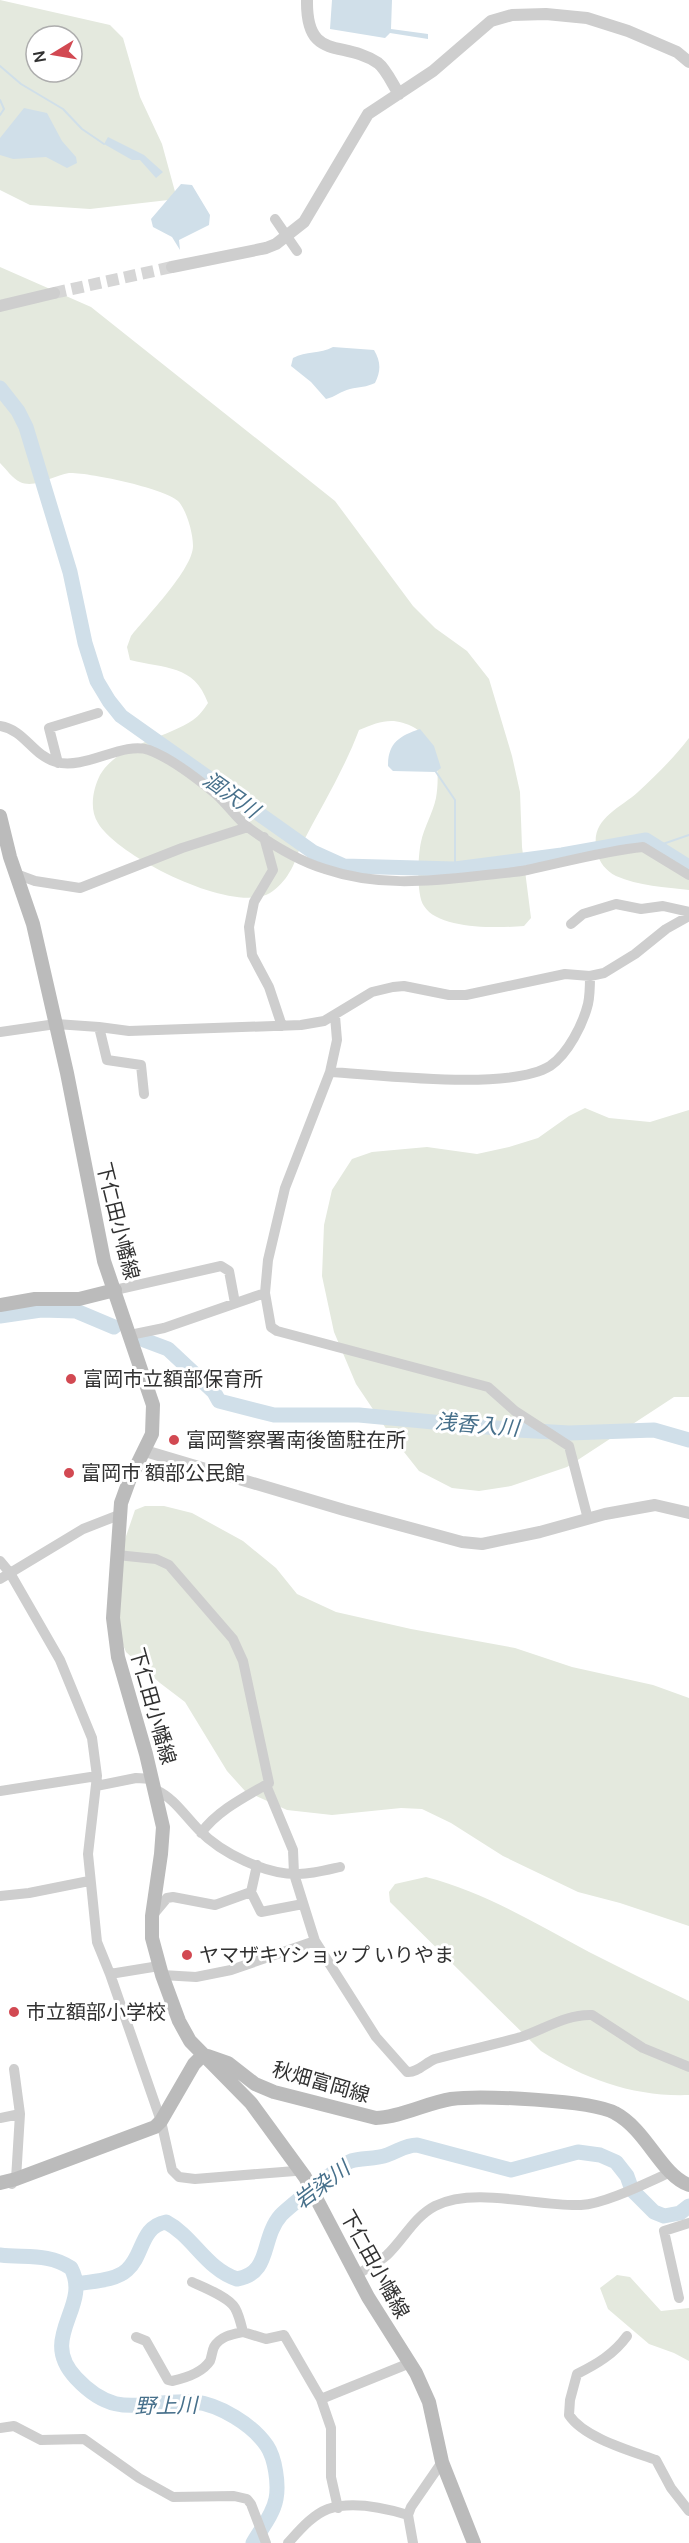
<svg xmlns="http://www.w3.org/2000/svg" width="689" height="2543" viewBox="0 0 689 2543" font-family="Manrope,'Noto Sans JP',sans-serif">
  <rect width="100%" height="100%" fill="#fff"/>
  <path fill="#e4e9de" fill-rule="evenodd" d="M0 0 110 25 123 38 140 97 162 144 177 199 90 209 30 205 0 190ZM36 36H72V72H36Z
    M0 267 91 307 335 501 413 606 435 628 467 651 489 679 512 756 520 792 522 847 531 918 524 926C498 928 439 930 424 906 416 895 418 855 421 842 424 827 433 813 436 798 440 774 438 742 415 728 394 716 380 721 359 730 344 770 321 807 302 844 297 853 295 865 289 873 285 880 278 888 270 893 233 915 117 856 98 823 89 809 93 789 100 775 118 744 165 739 193 720 199 716 204 709 208 703 194 664 165 669 130 660L127 647 131 636C146 617 193 569 193 546 193 533 187 512 179 502 169 489 87 472 69 473 54 475 35 489 20 482 13 479 6 469 0 463Z
    M689 738V890C666 887 638 886 616 876 606 871 599 862 597 852 589 819 618 810 638 792 656 775 674 758 689 738Z
    M585 1108 609 1118 650 1122 689 1110V1397H674L567 1467 511 1486 479 1491 452 1488 419 1471 389 1433 356 1384 334 1332 322 1276 324 1225 332 1190 352 1159 372 1152 427 1147 477 1154 509 1147 538 1138 569 1116Z
    M145 1506H164L192 1513 243 1541 276 1568 297 1594 336 1612 411 1629 515 1648 572 1667 653 1685 689 1698V1926L620 1903 578 1892 503 1856 451 1823 422 1809 401 1808 332 1815 287 1810 245 1791 227 1771 185 1702 160 1683 126 1652 116 1628 124 1542 135 1510Z
    M426 1877C485 1892 536 1924 589 1952 622 1969 656 1985 689 2001V2095C635 2097 586 2080 541 2051L390 1902 389 1892 395 1884Z
    M617 2275 630 2277 661 2311 689 2308V2361L674 2353 649 2344 608 2309 600 2288Z"/>
  <path fill="#d0dfe9" d="M332 0H392L391 29 428 34V39L390 33 385 38 330 29Z
    M24 108 47 113 62 141 76 157 77 163 67 168 46 157 13 159 0 155V138Z
    M108 137 144 155 163 172 156 178 140 160H132L104 144Z
    M181 184 192 185 210 215 209 225 179 240 180 250 172 237 153 227 151 219Z
    M333 347 374 350C381 362 381 371 375 383 367 387 359 387 350 389 341 391 335 397 326 399L311 382 291 366 293 358C306 351 320 354 333 347Z
    M420 729 434 746 441 768 436 772 393 771 388 766C388 743 399 736 420 729Z"/>
  <g fill="none" stroke-linecap="round" stroke-linejoin="round">
    <path stroke="#d0dfe9" stroke-width="2" d="M0 66 21 84 63 109 82 129 104 144
      M0 100 4 109 0 115
      M436 772 455 800V869
      M657 846 689 835"/>
    <path stroke="#d0dfe9" stroke-width="15" d="M0 388 18 411 26 427 70 572 85 643 97 681 109 701 121 716 313 852 344 866 455 869 562 855 646 840 689 867
      M0 1316 41 1310 76 1311 114 1327
      M144 1340 168 1349 214 1392 219 1401 274 1415H359L518 1430 569 1433 654 1430 689 1440
      M0 2255C26 2258 49 2253 71 2268 92 2307 37 2337 76 2378 118 2423 144 2398 194 2402 219 2404 253 2425 267 2446 275 2458 279 2484 276 2499 273 2515 261 2529 253 2543
      M77 2284C92 2281 115 2281 127 2270 144 2255 140 2227 166 2222 193 2236 206 2269 237 2279 272 2273 260 2239 281 2215 289 2207 342 2164 351 2161 362 2158 376 2159 387 2155 399 2151 405 2145 417 2145L511 2170 578 2152 600 2155 616 2162 627 2176 632 2190 654 2212 664 2216 680 2213 689 2206"/>
    <path stroke="#d6d6d6" stroke-width="12" stroke-dasharray="12 6" stroke-linecap="butt" d="M54 293 172 267"/>
    <path stroke="#cecece" stroke-width="10" d="M0 726C25 730 32 755 56 762 86 770 123 741 149 750 173 759 198 779 217 795 228 805 237 819 249 828 271 844 299 861 325 869 375 886 425 882 477 876 494 874 511 873 527 870 565 862 604 851 643 847L689 875
      M58 763 49 728 98 713
      M264 837 273 870 254 902 249 927 252 955 269 987 282 1026
      M16 874 35 881 80 888 182 848 248 827
      M571 924 583 914 616 904 641 909 663 906 689 912
      M335 1016 337 1040 330 1072 285 1188 268 1260 265 1293 271 1327 277 1331 488 1387 515 1411 569 1446 588 1519
      M99 1027 107 1060 141 1065 144 1094
      M0 1032 56 1024 99 1027 129 1031 301 1025 324 1021 372 992 393 987 404 986 449 995H466L565 974 590 976 604 973 635 954 666 929 689 916
      M330 1072C381 1075 510 1091 550 1066 568 1054 583 1024 588 1004 590 995 590 985 590 976
      M115 1290 221 1266 229 1271 235 1303
      M130 1335 164 1328 265 1293
      M117 1555 156 1559 169 1565 233 1639 243 1661 269 1783C245 1797 218 1810 201 1833
      M0 1561 10 1573 60 1660 92 1738 97 1776 88 1854 97 1942 110 1974 161 2121 172 2170 179 2177 195 2179 295 2171 299 2168
      M0 1579 83 1529 119 1515
      M266 1785 293 1850 294 1874 315 1941 376 2037 407 2072C417 2073 425 2063 435 2059 464 2051 493 2045 521 2037 545 2029 566 2014 592 2015L643 2048 689 2067
      M96 1786 136 1778 153 1779
      M156 1790C174 1798 185 1816 199 1830 221 1853 266 1875 299 1874 312 1874 327 1870 340 1867
      M0 1791 97 1776
      M251 1892 257 1865
      M0 1896 29 1893 89 1881
      M152 1916 167 1898 173 1897 215 1905 251 1892 261 1912 303 1904
      M110 1974 159 1966
      M162 1975 196 1977 231 1970 315 1941
      M0 2118 20 2114
      M12 2184 16 2179 20 2114 14 2069
      M356 2275C366 2269 378 2263 387 2255 404 2239 414 2217 435 2206 475 2186 538 2207 581 2205 605 2204 648 2182 671 2172
      M192 2282C203 2287 229 2297 235 2308 239 2315 241 2324 243 2332L266 2339 284 2335 321 2399 410 2363
      M679 2298 664 2231 689 2223
      M627 2336C614 2354 597 2364 577 2374L570 2400 569 2415C584 2438 631 2451 656 2460L671 2488 689 2511
      M136 2337 146 2341 168 2380 172 2381C186 2378 202 2373 210 2361 212 2356 212 2351 214 2347 220 2336 233 2334 243 2332
      M321 2399 331 2428V2477L338 2508
      M0 2428 14 2426 41 2440 84 2439 139 2478 173 2497 234 2496 247 2499 251 2504 266 2543
      M288 2543C299 2531 312 2515 328 2509 351 2501 385 2508 408 2515
      M413 2543 408 2515 411 2507 442 2462"/>
    <path stroke="#cecece" stroke-width="12" d="M307 0C306 63 343 39 378 63 386 69 393 85 399 94
      M172 267 266 248 276 244 304 222 368 114 433 71 491 21 512 15 546 14 587 18 628 31 677 52 689 62
      M0 306 54 293
      M145 1451 344 1510 462 1542 482 1544 540 1532 605 1514 655 1505 689 1513"/>
    <path stroke="#bbb" stroke-width="14" d="M0 816 10 857 33 924 67 1073 104 1261 153 1405 152 1434 129 1481 121 1503 113 1618 118 1657 146 1754 163 1827 161 1854 152 1916V1938L162 1975 179 2021 190 2041 251 2103 305 2177 368 2297 416 2373 429 2402 442 2462 474 2543
      M0 1305 35 1299H79L115 1290
      M208 2056 228 2063 255 2084 274 2092 376 2118C402 2117 426 2103 451 2099 479 2095 592 2100 615 2113 647 2130 661 2175 689 2185
      M0 2183 16 2179 155 2127 161 2121 194 2064 203 2055"/>
    <path stroke="#cecece" stroke-width="10" d="M275 219 297 251"/>
  </g>
  <g fill="#d24952" stroke="#fff" stroke-width="2">
    <circle cx="71" cy="1379" r="6"/>
    <circle cx="174" cy="1440" r="6"/>
    <circle cx="69" cy="1473" r="6"/>
    <circle cx="187" cy="1955" r="6"/>
    <circle cx="14" cy="2012" r="6"/>
  </g>
  <g text-anchor="middle" stroke-width="6" stroke-linejoin="round" paint-order="stroke">
    <g font-size="20" fill="#313131" stroke="#fff">
      <text transform="translate(118 1221) rotate(76)" y="7">下仁田小幡線</text>
      <text transform="translate(153 1706) rotate(74)" y="7">下仁田小幡線</text>
      <text transform="translate(321 2082) rotate(16)" y="7">秋畑富岡線</text>
      <text transform="translate(375 2264) rotate(61)" y="7">下仁田小幡線</text>
    </g>
    <g font-size="20" fill="#313131" stroke="#fff" text-anchor="start">
      <text x="83" y="1386">富岡市立額部保育所</text>
      <text x="186" y="1447">富岡警察署南後箇駐在所</text>
      <text x="81" y="1480">富岡市 額部公民館</text>
      <text x="199" y="1962">ヤマザキYショップ いりやま</text>
      <text x="26" y="2019">市立額部小学校</text>
    </g>
    <g font-size="21" font-style="italic" fill="#47708b" stroke="#fff">
      <text transform="translate(231 795) rotate(35)" y="7">涸沢川</text>
      <text transform="translate(477 1425) rotate(5)" y="7">浅香入川</text>
      <text transform="translate(322 2185) rotate(-37)" y="7">岩染川</text>
      <text transform="translate(166 2406) rotate(-1)" y="7">野上川</text>
    </g>
  </g>
  <g transform="translate(54 54) rotate(259)"><circle r="28" fill="#ffffff" stroke="#adadad" stroke-width="1.5"/>
  <path d="M0-4.5L10 22L0 15L-10 22Z" fill="#d24952"/>
  <text y="-9" font-size="16" font-weight="bold" text-anchor="middle" fill="#313131">N</text>
  </g>
</svg>
